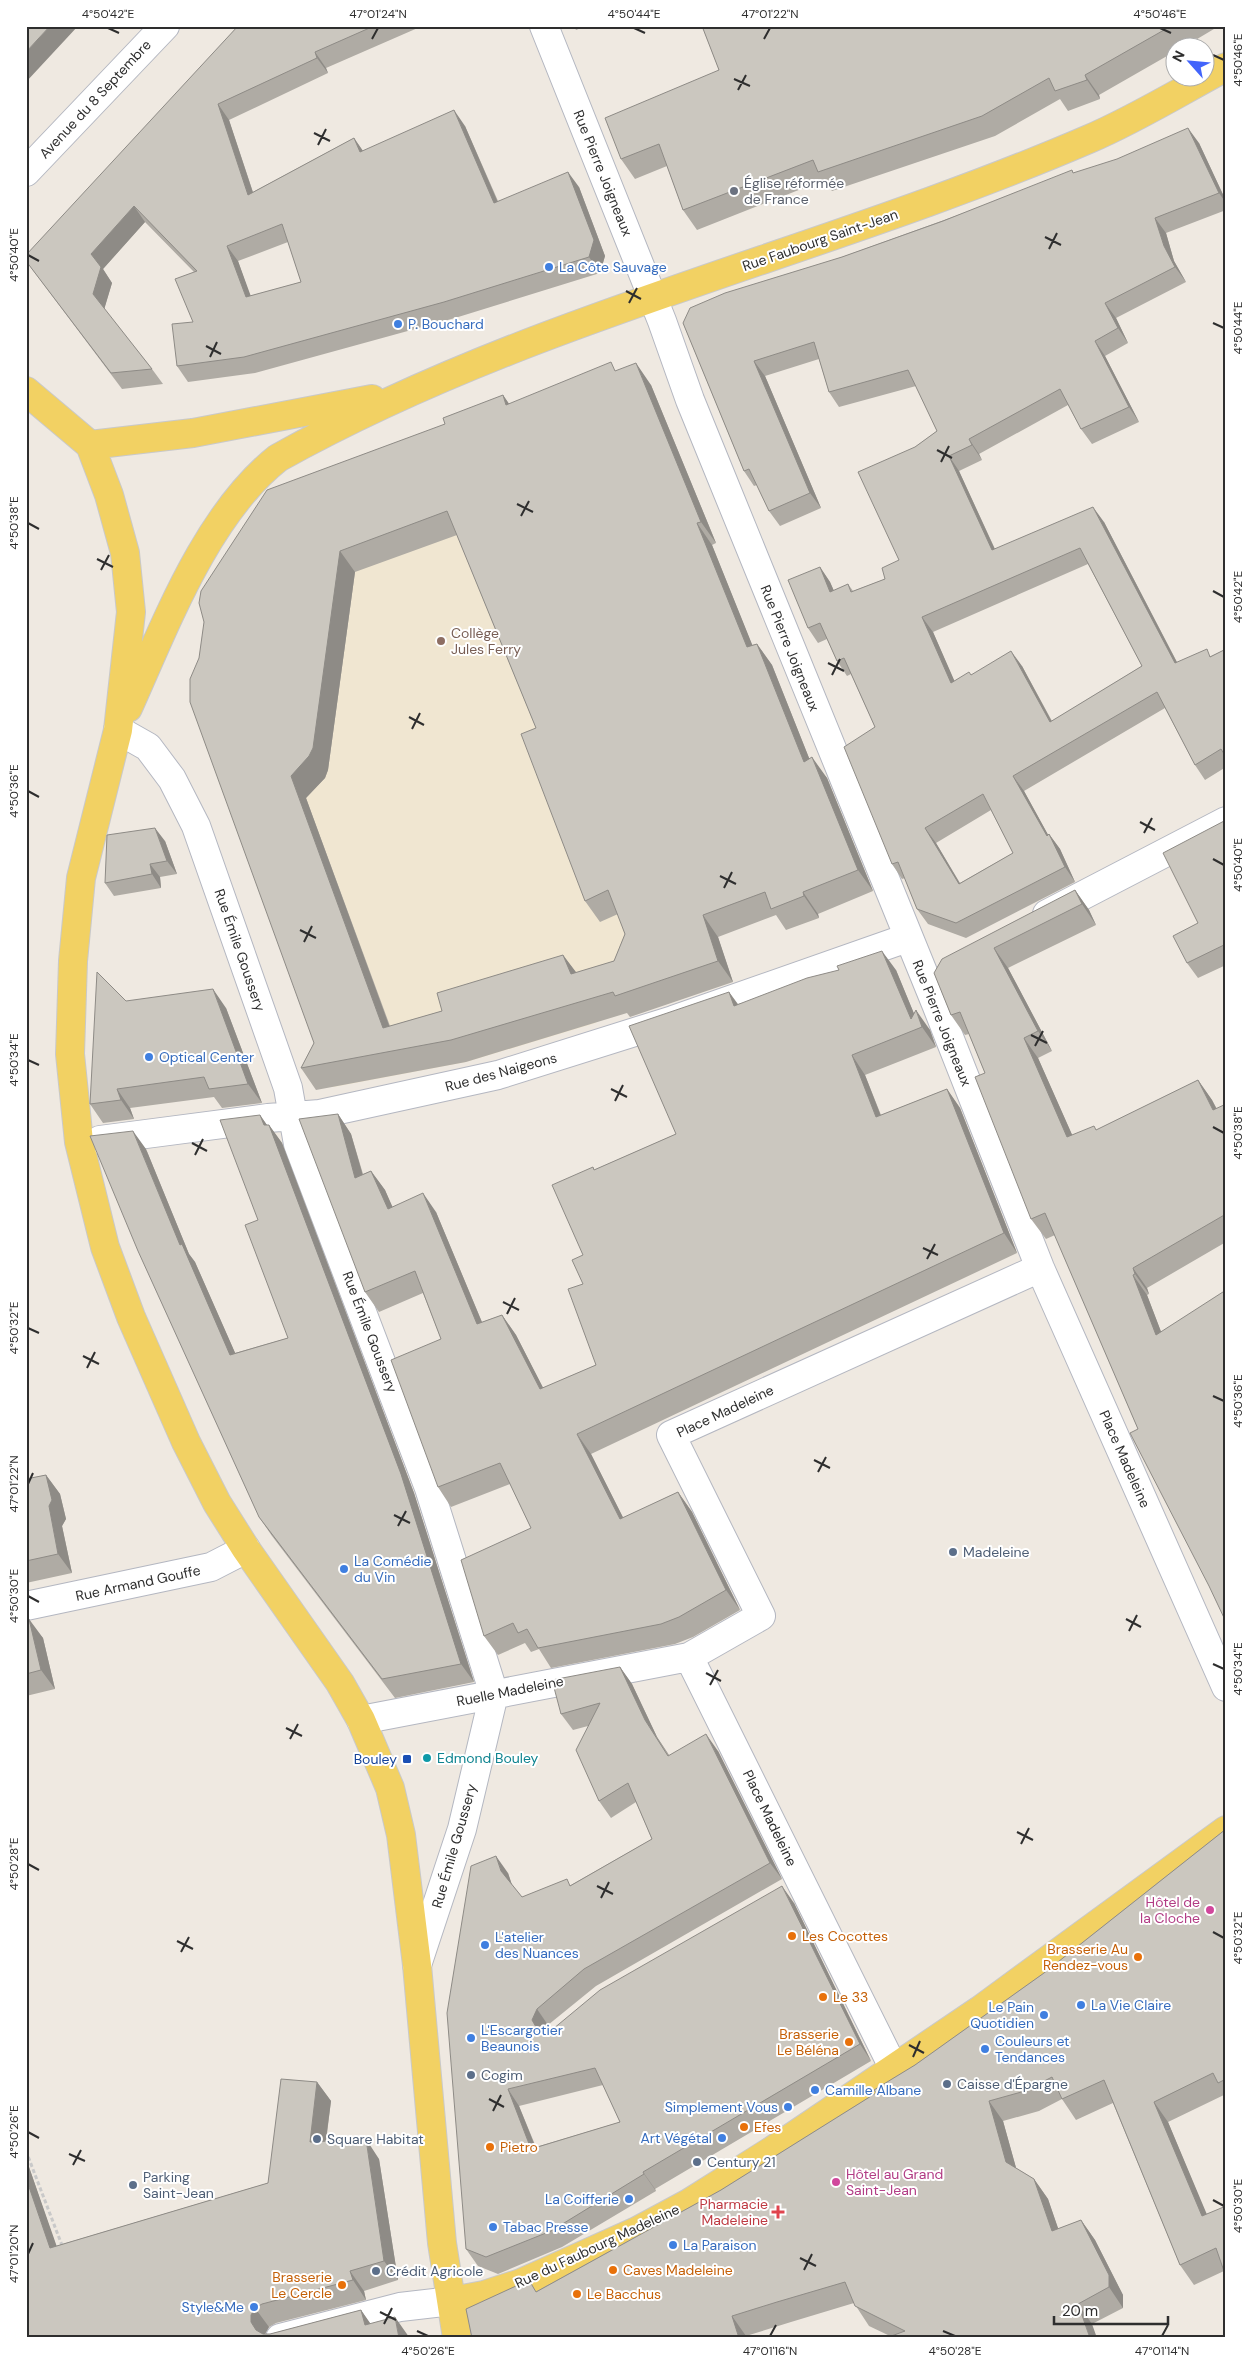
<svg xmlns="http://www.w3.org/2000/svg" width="1252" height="2364" viewBox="0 0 1252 2364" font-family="'DM Sans',sans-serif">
  <rect width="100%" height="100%" fill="#efe9e1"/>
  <path fill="#f0e6d1" d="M460 446 647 929 596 1023 466 1062 334 1087 330 1086 324 1073 205 701Z"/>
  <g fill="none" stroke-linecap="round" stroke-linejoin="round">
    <defs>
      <path id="minor" d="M544 26 662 321 690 400 936 1004 1040 1268 1226 1687
        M118 730 148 747 172 779 196 826 288 1088 298 1144 429 1488 494 1694 462 1829 417 1965
        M1047 914 1226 821
        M100 1140 268 1118 320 1114 498 1075 673 1020 907 938
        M26 1606 211 1567 246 1549
        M689 1657 894 2069
        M361 1720 689 1657 761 1616 671 1435 1040 1268
        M280 2338 400 2307 452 2301"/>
      <path id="tertiary" d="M26 172 165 26"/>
      <path id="primary" d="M26 391 90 445
        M90 445 109 495 125 553 131 612 118 730 81 878 73 961 70 1054 79 1142 105 1247 131 1317 186 1442 217 1503 246 1549 340 1683 361 1720 390 1788 401 1835 417 1965 442 2243 457 2338
        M90 445 193 433 372 399
        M128 708C165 626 206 515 278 458 533 316 822 254 1089 139 1136 119 1181 91 1226 67
        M452 2301 484 2295 521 2283 637 2231 689 2203 773 2150 980 2010 1226 1830"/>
    </defs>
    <use href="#minor" stroke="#b4b7c1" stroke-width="30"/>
    <use href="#tertiary" stroke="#b4b7c1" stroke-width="30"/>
    <use href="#primary" stroke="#c9c9c9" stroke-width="30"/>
    <path stroke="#c9c9c9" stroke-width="3" stroke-dasharray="4 2.5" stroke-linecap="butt" d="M26 2151 63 2248"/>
    <use href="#minor" stroke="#fff" stroke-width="28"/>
    <use href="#tertiary" stroke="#fff" stroke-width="28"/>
    <use href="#primary" stroke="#f2d163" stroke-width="28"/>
  </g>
  <path fill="#afaba4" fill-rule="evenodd" d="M238 26 420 27 326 68 328 73 229 120 253 192 354 138 363 151 465 126 498 201 579 187 605 256 600 273 455 318 255 373 188 382 177 366 193 322 194 272 145 222 103 269 112 283 104 309 152 369 163 384 122 389 26 261ZM288 242 301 282 250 296 238 261Z
    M574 26H586L576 30Z
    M702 26H1219L1182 48H1174V52L1099 95 1100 99 1068 111 1060 99 995 136 832 191 824 180 697 230 683 210 667 166 635 179 621 159 719 70Z
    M1199 143 1226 201V210L1166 233 1174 261 1186 282 1116 318 1128 343 1105 356 1139 422 1092 444 1081 429 1068 405 979 454 982 460 959 471 995 549 1104 522 1177 662 1211 656 1226 649V767L1205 780 1195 765 1165 708 1024 791 1048 835 1049 834 1060 849 1075 882 966 938 928 924 917 909 905 878 902 879 892 864 875 727 851 674 847 676 837 661 827 639 818 643 808 628 820 567 830 582 834 591 848 584 853 591 885 579 899 560 915 447 937 431 916 386 839 407 829 392 819 359 765 376 821 508 780 526 769 511 757 485 754 486 744 471 683 323 842 257 1074 173ZM1088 564 1142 666 1052 721 1022 666 971 675 954 681 933 632ZM991 810 1013 853 960 883 936 843Z
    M617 371 651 385 716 543 712 545 752 645 757 644 772 665 809 758 827 778 873 891 818 914 819 918 786 930 776 915 718 937 733 982 630 1017 627 1013 466 1062 316 1090 301 1068 314 1043 199 658 445 424 503 395 509 404ZM457 535 536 728 585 901 600 922 618 914 625 934 614 961 576 973 563 955 442 1011 390 1026 306 798 325 778 328 770 355 572Z
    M1226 820V965L1198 978 1187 963Z
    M165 841 177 874 160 877 161 888 114 896 105 883Z
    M1075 890 1089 910 1096 925 1008 968 1052 1051 1038 1058 1072 1135 1097 1130 1198 1080 1212 1100 1217 1109 1226 1104V1242L1147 1288 1149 1294 1147 1295 1161 1332 1138 1429 1055 1235 1046 1239 1031 1219 985 1073 969 1034 965 1035 951 1015 934 973Z
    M896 970 914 1014 930 1030 936 1047 865 1075 881 1115 947 1089 960 1108 1017 1253 591 1454 623 1518 678 1492 692 1512 740 1610 693 1637 675 1644 551 1668 539 1649 531 1652 525 1643 498 1655 484 1636 531 1528 510 1484 451 1507 438 1487 441 1339 423 1293 379 1312 365 1292 338 1114 351 1134 363 1174 371 1171 385 1190 392 1207 436 1212 482 1322 502 1315 516 1335 543 1388 596 1365 583 1284V1255L594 1170 676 1134 729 992 738 1004Z
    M126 1001 226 1008 262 1103 222 1108 214 1097 130 1108 134 1119 103 1123 90 1104Z
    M260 1115 267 1125H269L282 1143 414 1493 474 1682 395 1698 272 1536 259 1517 146 1149 189 1254 195 1262 235 1353 288 1338 258 1220Z
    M46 1475 60 1494 66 1519 62 1526 72 1573 26 1583V1479Z
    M26 1620 43 1638 55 1689 26 1696Z
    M620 1667 632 1684 657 1737 669 1755 718 1751 782 1879 596 1986 548 2025 546 2031 553 2029 794 1903 871 2061 655 2189 656 2191 562 2247 498 2274 478 2266 466 2249 508 1873 512 1885 522 1897 571 1885 652 1839 636 1802 611 1818 599 1801 588 1726 573 1730 561 1714ZM603 2085 620 2122 536 2147 519 2106Z
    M1226 1829V2094L1168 2122 1206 2214 1224 2271 1194 2285 1180 2265 1113 2103 1076 2120 1062 2099 1039 2111 1003 2121 1016 2168 1034 2179 1048 2199 1058 2229 1081 2220 1095 2240 1123 2295V2308L1092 2324 890 2336 869 2326 854 2303 791 2322 746 2336V2338H472L537 2291 721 2190 876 2093 1044 1973Z
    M317 2082 331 2101 326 2142 379 2159 398 2280 364 2291 366 2300 276 2323 269 2327 265 2334H270L361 2310 370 2324 409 2337 26 2338V2163L29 2167 56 2246 268 2183Z"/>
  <path fill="#8e8b86" d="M50 26H78L26 82V52Z
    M315 52 326 68 328 73 317 58Z
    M1085 75 1099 95 1100 99 1087 80Z
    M218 104 229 120 259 211 248 195Z
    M454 110 465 126 505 219 494 203Z
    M1188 128 1199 143 1226 201V203L1219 193Z
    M354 138 365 154 360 152Z
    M568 172 579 187 605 256 600 273 589 257Z
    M134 206 145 222 103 269 112 283 104 310 93 294 91 254Z
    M1155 218 1166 233 1174 261 1186 282 1175 267 1164 246Z
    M227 246 238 261 257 313 246 297Z
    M1105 303 1116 318 1128 343 1118 328Z
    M1095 341 1105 356 1139 422 1129 407Z
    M754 361 765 376 821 508 810 493Z
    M636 363 651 385 716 543 701 522Z
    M503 395 518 417 506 405Z
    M969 439 979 454 982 460 972 445Z
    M949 456 959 471 1002 565 992 550Z
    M1093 507 1104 522 1185 678 1175 663Z
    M697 523 712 545 762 669 747 647Z
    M340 551 355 572 328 770 325 778 306 798 398 1050 383 1028 291 776Z
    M820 567 830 582 841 607 830 592Z
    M922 617 933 632 962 698 951 683Z
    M757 644 772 665 819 783 804 762Z
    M1011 651 1022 666 1060 737 1050 722Z
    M812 757 827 778 873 891 858 870Z
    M1013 776 1024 791 1057 851 1049 834 1060 849 1075 882 1065 867 1047 836Z
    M155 828 165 841 177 874 167 861Z
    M925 828 936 843 969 899 959 884Z
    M150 864 160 877 161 888 152 874Z
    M1075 890 1089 910 1096 925 1082 904Z
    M803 892 818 914 819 918 804 896Z
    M703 915 718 937 733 982 718 961Z
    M994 948 1008 968 1052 1051 1038 1031Z
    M882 951 896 970 920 1028 911 1019Z
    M563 955 579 976 571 974Z
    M213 989 226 1008 262 1103 248 1084Z
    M729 992 743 1012 734 1006Z
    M916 1010 930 1030 936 1047 922 1027Z
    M1024 1038 1038 1058 1082 1157 1067 1137Z
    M852 1055 865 1075 889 1137 876 1117Z
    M1198 1080 1212 1100 1226 1128 1213 1110Z
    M117 1089 130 1108 134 1119 121 1100Z
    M947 1089 960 1108 1017 1253 1004 1233Z
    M338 1114 351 1134 369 1197 355 1178Z
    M260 1115 271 1131 269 1125 282 1143 414 1493 474 1682 461 1664Z
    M133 1131 146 1149 189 1254 195 1262 244 1373 230 1355 180 1245Z
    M371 1171 385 1190 402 1228 388 1209Z
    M423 1193 436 1212 491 1344 477 1324Z
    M1133 1268 1147 1288 1149 1294 1135 1274Z
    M1133 1275 1147 1295 1170 1355 1156 1335Z
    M502 1315 516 1335 554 1409 540 1389Z
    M577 1434 591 1454 634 1539 620 1519Z
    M46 1475 60 1494 66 1519 62 1526 72 1573 58 1554 49 1506Z
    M678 1492 692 1512 740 1610 726 1590Z
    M29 1619 43 1638 55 1689 41 1670Z
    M620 1667 632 1684 657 1737 680 1772 645 1720Z
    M706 1734 718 1751 782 1879 770 1863Z
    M496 1856 508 1873 513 1888 501 1871Z
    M782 1886 794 1903 871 2061 860 2044Z
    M537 2009 548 2025 544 2037 536 2027 532 2020Z
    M317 2082 331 2101 323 2162 310 2142Z
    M508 2089 519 2106 543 2166 531 2149Z
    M989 2101 1003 2121 1020 2182 1006 2162Z
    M1154 2102 1168 2122 1216 2236 1202 2216Z
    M366 2139 379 2159 398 2280 384 2261Z
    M26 2163 29 2167 64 2267 50 2248 26 2178Z
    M643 2172 655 2189 656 2191 644 2174Z
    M1034 2179 1048 2199 1066 2251 1052 2231Z
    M1081 2220 1095 2240 1123 2295V2308L1109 2287Z
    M350 2271 364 2291 366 2300 353 2280Z
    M1078 2304 1092 2324 1097 2338H1090Z
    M255 2308 269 2327 265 2334V2338L256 2330 251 2322V2315Z
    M361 2310 375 2330 365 2325Z
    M732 2316 746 2336V2338H739Z
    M395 2317 409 2337V2338H399Z"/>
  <path fill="#cbc7bf" stroke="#8e8b86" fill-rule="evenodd" d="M26 26H50L26 52Z
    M238 26H374L315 52 317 58 218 104 248 195 354 138 360 152 454 110 494 203 568 172 594 240 589 257 444 302 244 357 177 366 172 324 193 322 175 279 197 271 134 206 91 254 101 267 93 294 152 369 111 373 26 261V255ZM282 224 301 282 246 297 227 246Z
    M702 26H1171L1085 75 1087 80 1055 91 1049 78 982 116 818 172 813 160 683 210 659 144 621 159 605 118 719 70Z
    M1188 128 1219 193 1155 218 1164 246 1175 267 1105 303 1118 328 1095 341 1129 407 1081 429 1060 389 969 439 972 445 949 456 992 550 1093 507 1175 663 1207 649 1210 657 1226 649V757L1221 749 1195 765 1157 692 1013 776 1047 836 1049 834 1065 867 956 923 917 909 898 862 892 864 844 747 875 727 844 658 837 661 820 623 808 628 788 580 820 567 830 592 848 584 851 592 885 579 882 568 899 560 858 472 915 447 937 431 908 370 829 392 814 342 754 361 810 493 769 511 749 469 744 471 683 323 690 308 725 293 842 257 943 221 1072 170 1073 173 1117 159ZM1080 548 1142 666 1050 722 1011 651 971 675 969 672 951 683 922 617ZM983 794 1013 853 959 884 925 828Z
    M611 362 615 371 636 363 701 522 697 523 747 647 757 644 804 762 812 757 858 870 803 892 804 896 771 909 765 892 703 915 718 961 615 996 613 992 451 1040 301 1068 314 1043 190 702V679L199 658 204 622 199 603 201 591 267 490 445 424 443 418 503 395 506 405ZM447 511 536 728 521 734 585 901 608 890 625 934 614 961 571 974 563 955 437 993 442 1011 383 1028 291 776 309 756 313 748 340 551Z
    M1226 820V944L1187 963 1173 936 1198 923 1163 853Z
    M155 828 167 861 150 864 152 874 105 883 107 835Z
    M1075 890 1082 904 994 948 1038 1031 1024 1038 1067 1137 1094 1126 1096 1130 1198 1080 1213 1110 1226 1104V1214L1133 1268 1135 1274 1133 1275 1156 1335 1226 1290V1622L1209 1586 1130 1433 1138 1429 1045 1213 1031 1219 975 1077 985 1073 960 1012 951 1015 934 973 942 959Z
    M882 951 911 1019 916 1010 922 1027 852 1055 876 1117 947 1089 1004 1233 577 1434 620 1519 678 1492 726 1590 679 1617 661 1624 538 1648 527 1629 518 1633 513 1623 484 1636 461 1560 531 1528 500 1463 438 1487 391 1360 441 1339 415 1271 365 1292 299 1119 338 1114 355 1178 371 1171 388 1209 423 1193 477 1324 502 1315 540 1389 596 1365 568 1289 583 1284 572 1260 583 1255 552 1185 593 1167 594 1170 676 1134 629 1026 729 992 734 1006 807 978 839 970 837 966Z
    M97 972 126 1001 213 989 248 1084 209 1089 204 1077 117 1089 121 1100 90 1104Z
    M260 1115 264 1125H269L401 1474 461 1664 382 1679 259 1517 138 1251 90 1136 133 1131 180 1245 182 1244 230 1355 288 1338 245 1225 258 1220 220 1120Z
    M46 1475 52 1500 49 1506 58 1554 26 1561V1479Z
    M29 1619 41 1670 26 1674V1620Z
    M620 1667 645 1720 668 1756 706 1734 770 1863 584 1969 537 2009 532 2020 536 2027 547 2031 553 2029 600 1990 782 1886 860 2044 643 2172 644 2174 551 2231 486 2257 466 2249 447 2013 471 1866 496 1856 501 1871 522 1897 567 1879 570 1886 652 1839 628 1783 599 1801 576 1750 600 1703 561 1714 552 1680ZM595 2068 620 2122 531 2149 508 2089Z
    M1226 1829V2079L1218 2083 1213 2073 1154 2102 1202 2216 1226 2206V2277L1216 2248 1180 2265 1104 2080 1062 2099 1052 2077 1025 2091 989 2101 1006 2162 1034 2179 1052 2231 1081 2220 1109 2275V2287L1078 2304 1090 2338H886L905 2331 855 2306 845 2282 777 2302 732 2316 739 2338H472L466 2309 529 2280 536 2292 721 2190 876 2093 874 2090 915 2065 1044 1973Z
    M281 2079 317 2082 310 2142 366 2139 384 2261 350 2271 353 2280 262 2304 255 2308 251 2315V2322L256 2330 263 2334H270L361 2310 365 2325 395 2317 399 2338H26V2178L50 2248 268 2183Z"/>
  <path fill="none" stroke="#2e2e2e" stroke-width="2" d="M108 28 119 33M634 28 645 33M1160 28 1171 33M372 39 378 28M764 39 770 28M1213 55 1224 60M734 79 750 86M738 90 746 75M314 133 330 141M318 145 326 129M1045 237 1061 245M1049 249 1057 233M28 255 39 261M626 291 641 299M629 303 637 288M1213 323 1224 328M206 346 221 354M210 357 217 342M937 450 952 458M941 462 949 446M517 504 533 512M521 516 529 501M28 523 39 529M97 559 113 567M101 570 109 555M1213 591 1224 597M828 663 844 671M832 675 840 659M409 717 424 725M412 729 420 713M28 791 39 797M1140 822 1155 830M1144 833 1152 818M1213 859 1224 865M720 876 736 884M724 888 732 872M300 930 316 938M304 942 312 926M1031 1035 1047 1043M1035 1046 1043 1031M28 1060 39 1065M611 1089 627 1097M615 1101 623 1085M1213 1127 1224 1133M192 1143 207 1151M195 1155 203 1139M923 1248 938 1255M927 1259 935 1244M503 1302 519 1310M507 1314 515 1298M28 1328 39 1333M83 1356 99 1364M87 1368 95 1352M1213 1396 1224 1401M814 1460 830 1468M818 1472 826 1457M28 1484 33 1473M394 1515 410 1523M398 1526 406 1511M28 1596 39 1602M1126 1619 1141 1627M1129 1631 1137 1615M1213 1664 1224 1669M706 1673 721 1681M710 1685 718 1670M286 1728 302 1736M290 1739 298 1724M1017 1832 1033 1840M1021 1844 1029 1828M28 1864 39 1870M597 1886 613 1894M601 1898 609 1882M1213 1932 1224 1938M177 1941 193 1949M181 1952 189 1937M909 2045 924 2053M913 2057 920 2041M489 2099 504 2107M493 2111 501 2095M28 2132 39 2138M69 2154 85 2161M73 2165 81 2150M1213 2200 1224 2206M28 2254 33 2243M800 2258 816 2266M804 2270 812 2254M380 2312 396 2320M384 2324 392 2308M417 2331 428 2336M943 2331 955 2336M770 2336 776 2325M1162 2336 1168 2325"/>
  <circle fill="#6b7280" stroke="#fff" stroke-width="2" cx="734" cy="191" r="5"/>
  <g fill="#3f7fe0" stroke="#fff" stroke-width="2">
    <circle cx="549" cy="267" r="5"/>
    <circle cx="398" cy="324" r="5"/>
    <circle cx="149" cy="1057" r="5"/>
    <circle cx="344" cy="1569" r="5"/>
    <circle cx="485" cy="1945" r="5"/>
    <circle cx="1081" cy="2005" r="5"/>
    <circle cx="1044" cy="2015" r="5"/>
    <circle cx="471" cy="2038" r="5"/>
    <circle cx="985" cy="2049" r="5"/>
    <circle cx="815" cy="2090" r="5"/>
    <circle cx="788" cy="2107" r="5"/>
    <circle cx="722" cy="2138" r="5"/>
    <circle cx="629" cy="2199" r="5"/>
    <circle cx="493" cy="2227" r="5"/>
    <circle cx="673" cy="2245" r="5"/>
    <circle cx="254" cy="2307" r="5"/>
  </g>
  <circle fill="#8d6e63" stroke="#fff" stroke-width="2" cx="441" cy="641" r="5"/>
  <g fill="#5c6f8a" stroke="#fff" stroke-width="2">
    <circle cx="953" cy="1552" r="5"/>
    <circle cx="471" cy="2075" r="5"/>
    <circle cx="947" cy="2084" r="5"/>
    <circle cx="317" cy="2139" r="5"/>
    <circle cx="697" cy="2162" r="5"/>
    <circle cx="133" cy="2185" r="5"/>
    <circle cx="376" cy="2271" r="5"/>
  </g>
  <circle fill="#0f9aa8" stroke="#fff" stroke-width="2" cx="427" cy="1758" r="5"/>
  <rect fill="#1a4fb4" stroke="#fff" stroke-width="2" x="402" y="1754" width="10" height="10" rx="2.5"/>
  <g fill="#d1479c" stroke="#fff" stroke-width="2">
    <circle cx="1210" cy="1910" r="5"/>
    <circle cx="836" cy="2182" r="5"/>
  </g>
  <g fill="#e8710a" stroke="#fff" stroke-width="2">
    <circle cx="792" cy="1936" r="5"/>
    <circle cx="1138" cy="1957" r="5"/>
    <circle cx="823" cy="1997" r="5"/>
    <circle cx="849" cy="2042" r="5"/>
    <circle cx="744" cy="2127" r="5"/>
    <circle cx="490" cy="2147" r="5"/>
    <circle cx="613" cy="2270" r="5"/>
    <circle cx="342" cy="2285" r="5"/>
    <circle cx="577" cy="2294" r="5"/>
  </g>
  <path fill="#e0444e" stroke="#fff" stroke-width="2" d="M775.5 2204.5h5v5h5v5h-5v5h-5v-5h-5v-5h5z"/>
  <g text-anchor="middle" stroke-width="4" stroke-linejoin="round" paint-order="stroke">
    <g font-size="14" fill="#2e2e2e" stroke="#fff">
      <text transform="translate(95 99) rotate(-47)" y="5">Avenue du 8 Septembre</text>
      <text transform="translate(603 173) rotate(68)" y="5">Rue Pierre Joigneaux</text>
      <text transform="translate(820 240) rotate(-19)" y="5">Rue Faubourg Saint-Jean</text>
      <text transform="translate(790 648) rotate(68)" y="5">Rue Pierre Joigneaux</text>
      <text transform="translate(240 950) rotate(71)" y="5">Rue Émile Goussery</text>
      <text transform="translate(942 1023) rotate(68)" y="5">Rue Pierre Joigneaux</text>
      <text transform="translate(501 1072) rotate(-15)" y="5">Rue des Naigeons</text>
      <text transform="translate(370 1332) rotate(69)" y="5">Rue Émile Goussery</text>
      <text transform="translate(725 1411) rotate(-25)" y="5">Place Madeleine</text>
      <text transform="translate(1125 1459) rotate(66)" y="5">Place Madeleine</text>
      <text transform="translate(138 1583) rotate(-12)" y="5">Rue Armand Gouffe</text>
      <text transform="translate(510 1691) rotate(-11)" y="5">Ruelle Madeleine</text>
      <text transform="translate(770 1818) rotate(64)" y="5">Place Madeleine</text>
      <text transform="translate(454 1846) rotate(-74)" y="5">Rue Émile Goussery</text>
      <text transform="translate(597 2246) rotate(-25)" y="5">Rue du Faubourg Madeleine</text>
    </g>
    <g font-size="14" fill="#5b616d" stroke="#fff" text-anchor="start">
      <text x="744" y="188">Église réformée<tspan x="744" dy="16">de France</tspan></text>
    </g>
    <g font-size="14" fill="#366cbe" stroke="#fff" text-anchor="start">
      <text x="559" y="272">La Côte Sauvage</text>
      <text x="408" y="329">P. Bouchard</text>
      <text x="159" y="1062">Optical Center</text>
      <text x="354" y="1566">La Comédie<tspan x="354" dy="16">du Vin</tspan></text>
      <text x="495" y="1942">L'atelier<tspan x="495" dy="16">des Nuances</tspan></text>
      <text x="1091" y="2010">La Vie Claire</text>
      <text x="1034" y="2012" text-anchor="end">Le Pain<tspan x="1034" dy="16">Quotidien</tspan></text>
      <text x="481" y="2035">L'Escargotier<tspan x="481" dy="16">Beaunois</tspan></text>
      <text x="995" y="2046">Couleurs et<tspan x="995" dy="16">Tendances</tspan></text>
      <text x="825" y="2095">Camille Albane</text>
      <text x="778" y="2112" text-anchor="end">Simplement Vous</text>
      <text x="712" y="2143" text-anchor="end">Art Végétal</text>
      <text x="619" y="2204" text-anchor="end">La Coifferie</text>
      <text x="503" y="2232">Tabac Presse</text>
      <text x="683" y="2250">La Paraison</text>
      <text x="244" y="2312" text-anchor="end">Style&amp;Me</text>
    </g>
    <g font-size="14" fill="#785e54" stroke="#fff" text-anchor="start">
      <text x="451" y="638">Collège<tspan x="451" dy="16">Jules Ferry</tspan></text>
    </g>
    <g font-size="14" fill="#4e5e75" stroke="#fff" text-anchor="start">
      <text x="963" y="1557">Madeleine</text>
      <text x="481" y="2080">Cogim</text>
      <text x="957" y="2089">Caisse d'Épargne</text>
      <text x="327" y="2144">Square Habitat</text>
      <text x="707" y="2167">Century 21</text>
      <text x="143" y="2182">Parking<tspan x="143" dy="16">Saint-Jean</tspan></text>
      <text x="386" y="2276">Crédit Agricole</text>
    </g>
    <g font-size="14" fill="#0d838f" stroke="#fff" text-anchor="start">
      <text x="437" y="1763">Edmond Bouley</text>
    </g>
    <g font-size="14" fill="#164399" stroke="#fff" text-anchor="end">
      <text x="397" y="1764">Bouley</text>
    </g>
    <g font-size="14" fill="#b23c85" stroke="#fff" text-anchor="end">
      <text x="1200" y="1907">Hôtel de<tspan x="1200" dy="16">la Cloche</tspan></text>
      <text x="846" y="2179" text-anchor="start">Hôtel au Grand<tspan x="846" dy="16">Saint-Jean</tspan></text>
    </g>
    <g font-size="14" fill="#c56008" stroke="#fff" text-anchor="start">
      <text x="802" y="1941">Les Cocottes</text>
      <text x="1128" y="1954" text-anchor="end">Brasserie Au<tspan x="1128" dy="16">Rendez-vous</tspan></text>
      <text x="833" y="2002">Le 33</text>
      <text x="839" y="2039" text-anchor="end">Brasserie<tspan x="839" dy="16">Le Béléna</tspan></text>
      <text x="754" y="2132">Efes</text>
      <text x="500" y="2152">Pietro</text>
      <text x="623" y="2275">Caves Madeleine</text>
      <text x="332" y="2282" text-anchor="end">Brasserie<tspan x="332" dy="16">Le Cercle</tspan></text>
      <text x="587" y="2299">Le Bacchus</text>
    </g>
    <g font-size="14" fill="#be3a42" stroke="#fff" text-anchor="end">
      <text x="768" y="2209">Pharmacie<tspan x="768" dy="16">Madeleine</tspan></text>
    </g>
  </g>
  <rect width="1252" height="2364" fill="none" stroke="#ffffff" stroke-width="55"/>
  <g transform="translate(1190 62) rotate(297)"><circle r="24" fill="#ffffff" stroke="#ababab"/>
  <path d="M0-4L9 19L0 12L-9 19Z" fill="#4264fb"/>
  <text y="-8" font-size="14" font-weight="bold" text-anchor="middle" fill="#2e2e2e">N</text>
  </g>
  <path d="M1054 2316v8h114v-8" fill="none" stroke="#2e2e2e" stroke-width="2.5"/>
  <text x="1062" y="2316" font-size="15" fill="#2e2e2e" stroke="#ffffff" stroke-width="4" paint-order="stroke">20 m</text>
  <rect x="28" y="28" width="1196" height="2308" fill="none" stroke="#2e2e2e" stroke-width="2"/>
  <g font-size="12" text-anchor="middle" fill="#2e2e2e">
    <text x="108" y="18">4°50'42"E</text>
    <text x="378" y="18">47°01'24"N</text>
    <text x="634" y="18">4°50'44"E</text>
    <text x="770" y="18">47°01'22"N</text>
    <text x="1160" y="18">4°50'46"E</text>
    <text transform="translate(1238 60) rotate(-90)" y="4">4°50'46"E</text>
    <text transform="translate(14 255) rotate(-90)" y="4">4°50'40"E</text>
    <text transform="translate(1238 328) rotate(-90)" y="4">4°50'44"E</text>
    <text transform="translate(14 523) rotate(-90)" y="4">4°50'38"E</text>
    <text transform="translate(1238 597) rotate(-90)" y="4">4°50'42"E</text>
    <text transform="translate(14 791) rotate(-90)" y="4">4°50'36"E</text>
    <text transform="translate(1238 865) rotate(-90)" y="4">4°50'40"E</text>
    <text transform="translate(14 1060) rotate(-90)" y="4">4°50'34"E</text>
    <text transform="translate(1238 1133) rotate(-90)" y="4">4°50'38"E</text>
    <text transform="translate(14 1328) rotate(-90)" y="4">4°50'32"E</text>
    <text transform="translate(1238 1401) rotate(-90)" y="4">4°50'36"E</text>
    <text transform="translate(14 1484) rotate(-90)" y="4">47°01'22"N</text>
    <text transform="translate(14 1596) rotate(-90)" y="4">4°50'30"E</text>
    <text transform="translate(1238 1669) rotate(-90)" y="4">4°50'34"E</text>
    <text transform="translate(14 1864) rotate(-90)" y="4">4°50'28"E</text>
    <text transform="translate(1238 1938) rotate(-90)" y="4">4°50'32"E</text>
    <text transform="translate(14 2132) rotate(-90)" y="4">4°50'26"E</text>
    <text transform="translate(1238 2206) rotate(-90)" y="4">4°50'30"E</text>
    <text transform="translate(14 2254) rotate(-90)" y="4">47°01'20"N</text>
    <text x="428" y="2355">4°50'26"E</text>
    <text x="770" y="2355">47°01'16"N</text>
    <text x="955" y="2355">4°50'28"E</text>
    <text x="1162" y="2355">47°01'14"N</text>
  </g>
</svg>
